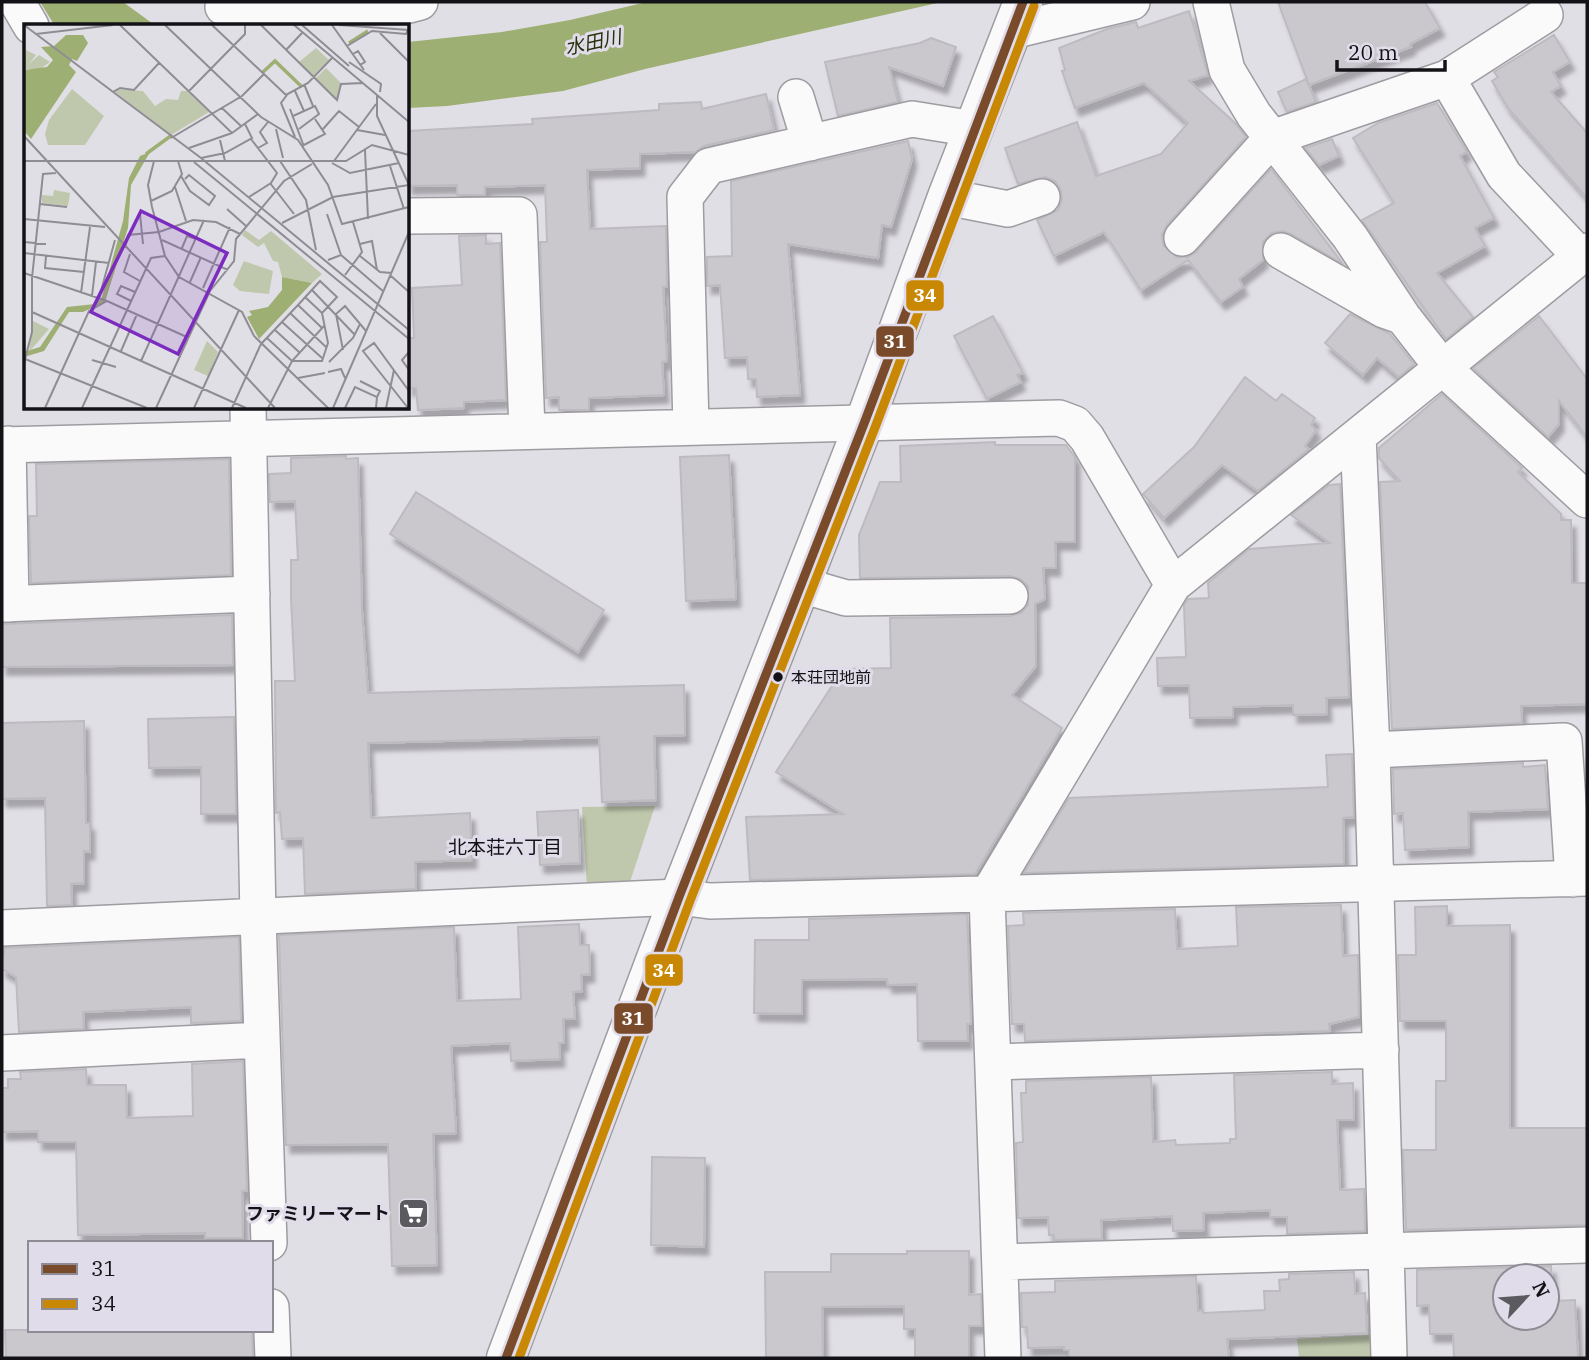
<svg xmlns="http://www.w3.org/2000/svg" width="1589" height="1360" viewBox="0 0 1589 1360" font-family="'IBM Plex Serif','Noto Sans JP',serif">
  <defs>
    <filter id="shadow"><feDropShadow dx="4.5" dy="8" stdDeviation="2" flood-color="#0004"/></filter>
  </defs>
  <rect width="100%" height="100%" fill="#e1dfe6"/>
  <path fill="#bfc8ac" d="M655 806 628 888 587 889 582 807Z
    M1369 1335 1372 1338 1374 1358H1299L1297 1339Z"/>
  <path fill="#9eaf73" d="M40 2H123L156 26H55Z
    M647 2H942L645 69 563 91 447 106 408 108V42L502 32 570 20Z"/>
  <path fill="#cac8cd" stroke="#bdbbc0" stroke-width="2" fill-rule="evenodd" filter="url(#shadow)" d="M1278 2H1425L1440 28 1410 44 1411 47 1309 85Z
    M1189 11 1208 75 1189 81 1235 123 1246 137 1167 225 1162 234 1163 245 1177 257H1188L1196 252 1271 169 1343 264 1291 234 1282 231 1272 233 1263 242V260L1239 279 1243 287 1221 302 1188 260 1141 290 1104 232 1054 256 1037 220 1058 210 1062 200 1061 190 1055 181 1045 177 1018 184 1005 148 1077 122 1096 176 1161 154 1188 123 1144 83 1075 108 1062 71 1065 70 1059 48 1107 29 1136 22 1138 28Z
    M1554 35 1570 62 1553 72 1561 86 1551 92 1587 133V198L1508 108 1492 81 1498 77 1494 72Z
    M931 38 956 47 943 86 889 67 898 102 838 116 825 62 920 43Z
    M1306 79 1316 102 1287 112 1278 92Z
    M766 94 774 130 704 146 695 152 640 154V168L587 170 590 229 666 226 667 287H663L667 361 662 362 664 395 589 398V410H559V397L546 398 540 242H547L545 185 485 187V195H457V185L408 186V131L533 124 532 119 659 110V104L701 102 702 109Z
    M1437 103 1467 152 1460 156 1494 218 1475 228 1485 246 1437 273 1473 317 1446 339 1362 220 1394 203 1353 138 1378 123Z
    M1332 139 1339 156 1319 165 1305 148Z
    M908 141 912 159 891 227 882 225 878 258 788 244 800 395 757 397 756 379H748L747 357 725 358 720 285 707 286V257L732 256 731 181Z
    M486 235V244L500 243 506 400 464 402V408L418 410 416 388H409L408 338H414L412 288 462 285 459 236Z
    M1350 314 1390 334 1414 364 1399 377 1377 358 1363 375 1325 343Z
    M993 316 1023 373 1017 375 1021 382 987 399 954 336Z
    M1539 316 1587 379V437L1559 401V424L1548 437 1473 368Z
    M1245 377 1276 401 1282 394 1315 418 1311 425 1316 430 1305 446 1309 449 1258 491 1222 465 1164 518 1143 494 1194 447Z
    M1442 394 1522 468 1518 472 1561 514V520H1571L1572 583H1587V704L1521 706 1522 723 1392 729 1380 482 1400 481 1379 458V448Z
    M995 442V445H1066L1075 457V542H1055L1056 568H1043L1045 599 1035 604 1036 666 1012 695 1062 728 975 874 750 880 746 817 843 814 776 772 843 669 891 668 890 618 1010 616 1021 613 1028 605V586L1020 579 1010 576 860 578 859 535 880 482H901L900 446Z
    M729 455 736 599 686 601 680 457Z
    M346 456V459L358 458 362 611 368 693 684 685 685 735 654 736 656 800 602 802 599 737 368 743 371 818 470 813 472 860 415 862 416 889 305 894 303 838 282 839 280 812 276 813 275 681H295L291 598V560H298L295 501 270 502 269 474 291 473V458Z
    M229 459 231 575 31 583 29 516H37L36 464Z
    M1340 484 1349 697 1326 698 1327 714 1293 715V705L1233 707V717L1190 718 1189 685 1158 686 1157 658 1186 657 1184 605 1188 599 1209 598 1208 583 1249 549 1330 543 1291 515 1329 485Z
    M416 492 604 610 578 652 390 534Z
    M232 615 233 665 2 667V624Z
    M234 717 236 814H201V767L149 768 148 719Z
    M84 721 86 823H90V852L84 851V883L71 884 72 905 47 906 45 798 2 799V723Z
    M1352 754 1354 817 1343 818 1344 864 1024 873 1069 798 1328 787 1326 755Z
    M1523 763V767L1545 765 1548 809 1468 812 1469 847 1405 850 1403 813 1394 814 1393 769Z
    M578 810 580 863 540 865 537 812Z
    M1341 905 1343 956 1358 955 1359 1017 1329 1024 1330 1031 1025 1041 1024 1024H1012L1008 926 1024 925 1023 913 1175 909 1177 949 1238 946 1236 907Z
    M1447 906V926L1510 925V1128H1587V1225L1406 1230 1403 1150H1436V1081H1446V1021H1400L1398 955H1416L1415 907Z
    M967 914 971 1024H967L968 1041H918L917 984 888 985 887 979 802 980V1014L754 1013 755 940H809V919Z
    M579 924 580 945H589L590 974 581 975 582 991 573 992 575 1019H563L564 1043H559L560 1059 511 1061 510 1043 451 1046 456 1133 433 1134 437 1265 392 1266 388 1144 286 1145 279 935 454 927 457 1001 521 999 518 927Z
    M239 937 241 1021 191 1023V1007L83 1012 84 1029 19 1032 16 977 2 969 4 948Z
    M243 1061 247 1191H242L243 1238H205V1233L78 1235 76 1142H38V1131L2 1132V1088H8V1079H21L20 1072 86 1069 87 1085H126L127 1118 193 1116 192 1064Z
    M1332 1072V1084L1353 1083 1354 1120H1337L1340 1190 1364 1189 1365 1231 1287 1234V1217H1270V1210L1203 1213 1204 1230 1173 1231 1172 1216 1101 1220 1102 1239 1054 1240V1235H1049L1048 1217 1018 1218 1016 1143 1023 1142 1021 1093H1026V1081L1151 1077 1153 1142 1175 1140 1176 1145 1230 1143V1139H1236L1234 1075Z
    M652 1157 705 1158 704 1247 651 1245Z
    M907 1251H969V1295L981 1294 982 1326H969V1358H915V1329H904V1306L822 1307 823 1358H766L765 1272H831V1254H907Z
    M1551 1266 1553 1301 1575 1300 1578 1358H1454L1453 1334H1430L1429 1305 1417 1306V1270ZM1505 1276H1547V1318H1505Z
    M1354 1272 1355 1294 1365 1293 1367 1333 1227 1339 1229 1358H1069V1350H1064V1347L1028 1348 1027 1327H1022L1021 1293 1055 1292V1281L1196 1276 1198 1311 1203 1310V1313L1265 1310 1264 1291H1280L1279 1280 1289 1279V1274Z
    M5 1330H252L253 1358H6Z"/>
  <g fill="none" stroke-linecap="round" stroke-linejoin="round">
    <defs>
      <path id="minor" d="M17 2 31 26
        M1211 2 1227 70 1254 115 1350 237 1403 317 1442 367 1587 500
        M223 7 378 13 420 2
        M1012 31 1132 2
        M1447 78 1504 175 1581 257
        M796 97 810 143
        M947 197 1008 209 1042 197
        M408 216 519 215 527 430
        M1182 238 1272 138 1447 78 1545 15
        M1281 251 1384 310 1401 316
        M248 408 258 918 269 1243
        M691 426 685 197 709 166 912 119 974 129
        M1358 436 1372 750 1389 1358
        M8 444 11 604
        M2 445 1059 418 1075 424 1087 438 1173 585
        M801 585 846 598 1010 596
        M2 604 252 594
        M1372 750 1564 741 1573 879
        M2 928 679 897 710 901 1587 878
        M2 1053 262 1040
        M993 1062 1381 1050
        M1000 1262 1587 1245
        M271 1307 273 1358
        M1003 1358 987 896 1173 585 1587 251"/>
      <path id="tertiary" d="M506 1358 679 897 865 421 947 197 1023 2"/>
    </defs>
    <use href="#minor" stroke="#9e9ca1" stroke-width="38"/>
    <use href="#tertiary" stroke="#9e9ca1" stroke-width="41"/>
    <use href="#minor" stroke="#fafafb" stroke-width="35"/>
    <use href="#tertiary" stroke="#fafafb" stroke-width="38"/>
    <defs>
      <path id="bus-1" d="M506 1358 679 897 865 421 1023 2"/>
      <path id="bus-2" d="M519 1358 690 901 876 425 1034 6"/>
    </defs>
    <use href="#bus-1" stroke="#e0dce9" stroke-width="14"/>
    <use href="#bus-2" stroke="#e0dce9" stroke-width="14"/>
    <use href="#bus-1" stroke="#7a4b2a" stroke-width="9"/>
    <use href="#bus-2" stroke="#c98804" stroke-width="9"/>
  </g>
  <defs>
    <symbol id="supermarket-square" viewBox="-11 -11 22 22"><rect x="-9" y="-9" width="18" height="18" rx="4" fill="#5b5a5f" stroke="#e0dce9"/><path d="M-6-5.5h2.5l.6 2H6L4.5 2H-2.5L-4.4-4H-6ZM-1.5 3.2a1.3 1.3 0 1 0 .1 0ZM3 3.2a1.3 1.3 0 1 0 .1 0Z" fill="#fff"/></symbol>
  </defs>
  <g fill-rule="evenodd">
    <use href="#supermarket-square" x="396" y="1196" width="35" height="35"/>
  </g>
  <circle fill="#131216" stroke="#e0dce9" stroke-width="2.5" cx="778" cy="677" r="6"/>
  <g text-anchor="middle" stroke-width="6" stroke-linejoin="round" paint-order="stroke">
    <g font-size="16" fill="#131216" stroke="#e0dce9" text-anchor="start">
      <text x="791" y="683">本荘団地前</text>
    </g>
    <g font-size="18" font-weight="bold" fill="#131216" stroke="#e0dce9" text-anchor="end">
      <text x="390" y="1220">ファミリーマート</text>
    </g>
    <g font-size="19" font-style="italic" fill="#252f09" stroke="#e0dce9">
      <text transform="translate(593 42) rotate(-12)" y="7">水田川</text>
    </g>
    <g font-size="19" fill="#131216" stroke="#e0dce9">
      <text x="505" y="854">北本荘六丁目</text>
    </g>
  </g>
  <g transform="translate(24 24)">
    <rect width="385" height="385" fill="#e1dfe6"/>
    <path d="M292 24 305 36 289 52 275 38ZM2 26 12 31 5 40 15 31 26 38 16 45H0ZM302 44 317 59 314 76 292 54ZM48 65 80 92 61 121H24L21 110 25 96ZM92 65 119 67 131 82 142 75 154 76 157 67H163L185 88 147 111 90 67ZM30 166 46 169 44 182 18 179V171L29 172ZM221 206 235 216 247 207 298 250 288 259 258 253 254 238 249 237 240 219 234 223 218 211ZM220 237 249 247 245 270 216 267 209 261ZM9 297 25 305 5 328ZM183 317 194 328 184 352 170 346Z" fill="#bfc8ac"/>
    <path d="M42 11H59L64 19 53 37 48 35 45 41 52 48 7 115 0 107V46L23 43 29 36 17 23 30 22ZM126 128 107 161 104 204 81 278 59 288H45L20 327 0 333V328L16 323 43 283 71 280 78 273 99 197 105 154 116 132ZM258 253 288 259 235 315 223 293 228 291 225 287 244 283 258 266Z" fill="#9eaf73"/>
    <path fill="none" stroke="#9eaf73" stroke-width="3.5" d="M325 19 344 7M238 49 251 37 278 63M122 130 148 111"/>
    <path fill="none" stroke="#8f8d93" stroke-width="2" d="M0 1 177 134 385 306M96 1 208 109 234 90M141 1 237 93 274 116 304 161 318 200 385 183M188 1 262 71 284 59 308 34M237 1 313 76 317 60 339 59M270 1 385 98M278 1 325 42M308 1 340 46M315 1 385 6M356 9 385 38M12 10 89 1M323 22 348 7 382 10 384 6M262 26 278 9M329 30 334 27 341 38 336 41M325 38 357 60 356 68M280 60 289 82M165 67 221 10V1M271 67 280 87M89 68 96 64 110 66 135 39M263 71 257 79 271 113M198 84 217 102M266 85 279 120M269 92 291 82 295 90 275 105M252 105 259 134M299 105 315 87 335 103M333 106 361 111M0 112 251 384M147 114 218 72 240 50M196 116 201 137M278 122 301 110 291 95M165 124 208 109M234 124 243 119 236 108 244 98M341 126 344 195M177 134 201 129 228 114 221 100M0 137H322L348 121 385 131M130 137 124 161 128 183 141 232 155 253 218 288 230 312 304 384M256 137 282 176 292 226M310 137 352 80M170 138 385 315M308 139 326 149 375 139M366 142 380 185M157 152 166 167 185 181 191 172 165 151 161 155M246 159 270 190M151 163 162 197M225 173 247 159 253 149 227 115M127 177 148 167 158 150 154 137M16 180 43 183M203 185 222 202M116 190 119 220M303 190 317 231M0 195 81 203M258 199 309 173 385 161 353 92V71M138 216 204 246M0 218 22 220M336 220 348 217 353 246M101 224 104 211 135 208 169 196 192 198 216 210M158 224 163 212 172 215M0 229 85 239M106 230 100 248 116 257M22 232 21 244 60 248M336 232 356 248 368 249M304 236 317 231 360 268M0 249 83 277 165 314M321 251 338 228 329 198M367 252 385 268M166 258 177 233M179 264 206 203M288 266 331 311M57 269 66 203M68 272 72 238M281 273 298 289M75 274 91 216M107 277 93 270 97 262 111 268M274 281 298 304M8 288 222 384M266 289 302 323M258 298 298 334M251 306 275 328M319 326 312 290 321 282 342 307M97 327 113 290M385 328 378 336 385 346M1 335 123 384M68 336 92 343M117 337 180 196M305 338 329 314 336 300M0 339 8 308V254L19 150 32 149M304 348 317 345 321 354M274 354 301 349M336 357 356 367 353 373M21 384 65 287 83 277M58 384 127 234 141 232M132 384 186 267 210 237 212 215 260 157 288 140M170 384 215 286M208 384 236 322 238 319 274 281 296 257 313 273 298 289 304 319 298 337H268L243 314M244 384 268 337 300 302M309 384 385 208M321 384 331 363 353 373 352 384M362 384 370 346M384 384 339 327 350 319 385 367"/>
    <path fill="#7b2cbf" fill-opacity="0.15" stroke="#7b2cbf" stroke-width="3.5" d="M117 187 203 229 154 330 67 288Z"/>
    <rect width="385" height="385" fill="none" stroke="#131216" stroke-width="3.5"/>
  </g>
  <g stroke="#e0dce9" stroke-width="2.5">
    <rect x="905" y="279" width="40" height="33" rx="7" fill="#c98804"/>
    <rect x="875" y="325" width="40" height="33" rx="7" fill="#7a4b2a"/>
    <rect x="644" y="953" width="40" height="34" rx="7" fill="#c98804"/>
    <rect x="613" y="1002" width="41" height="33" rx="7" fill="#7a4b2a"/>
  </g>
  <g font-size="19" text-anchor="middle" font-weight="bold" fill="#fff">
    <text x="925" y="302">34</text>
    <text x="895" y="348">31</text>
    <text x="664" y="977">34</text>
    <text x="633" y="1025">31</text>
  </g>
  <rect width="1589" height="1360" fill="none" stroke="#131216" stroke-width="7"/>
  <rect x="28" y="1241" width="245" height="91" fill="#e0dce9" stroke="#8e8b95" stroke-width="2"/>
  <rect x="42" y="1264" width="35" height="10" fill="#7a4b2a" stroke="#8e8b95" stroke-width="2"/>
  <text x="91" y="1276" font-size="21" fill="#131216">31</text>
  <rect x="42" y="1299" width="35" height="10" fill="#c98804" stroke="#8e8b95" stroke-width="2"/>
  <text x="91" y="1311" font-size="21" fill="#131216">34</text>
  <g transform="translate(1526 1297) rotate(64)"><circle r="33" fill="#e0dce9" stroke="#8e8b95" stroke-width="2"/>
  <path d="M0-5L12 26L0 18L-12 26Z" fill="#5b5a5f"/>
  <text y="-10" font-size="19" font-weight="bold" text-anchor="middle" fill="#131216">N</text>
  </g>
  <path d="M1337 60v10h108v-10" fill="none" stroke="#131216" stroke-width="3.5"/>
  <text x="1348" y="60" font-size="21" fill="#131216" stroke="#e0dce9" stroke-width="5" paint-order="stroke">20 m</text>
</svg>
